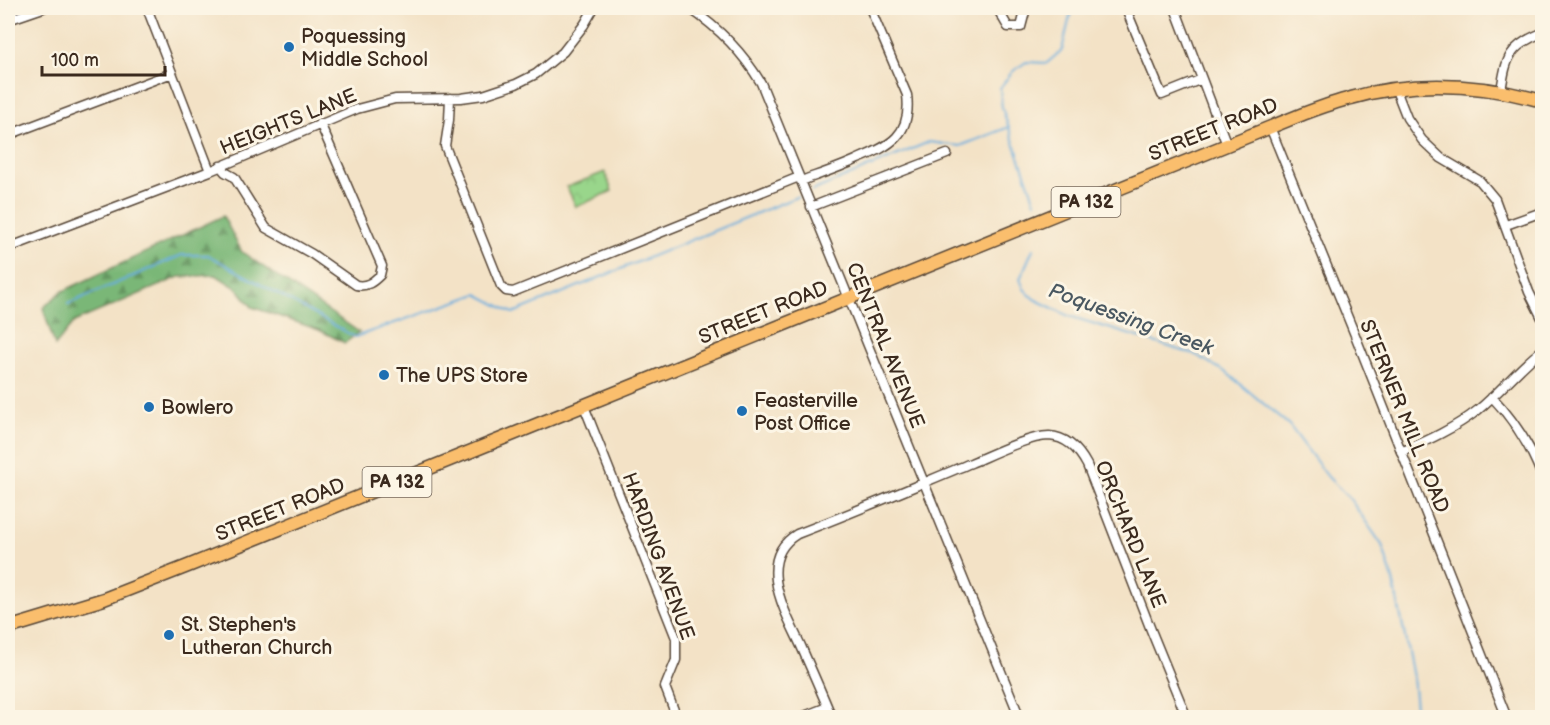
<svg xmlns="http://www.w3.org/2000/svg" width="1550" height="725" viewBox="0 0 1550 725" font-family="'Balsamiq Sans',sans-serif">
  <defs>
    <pattern id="forest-firs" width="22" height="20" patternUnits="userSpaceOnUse" patternTransform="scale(1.5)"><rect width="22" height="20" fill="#7ab777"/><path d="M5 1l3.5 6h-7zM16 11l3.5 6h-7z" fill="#659561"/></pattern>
    <pattern id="park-crowns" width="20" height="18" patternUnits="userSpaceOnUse" patternTransform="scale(1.5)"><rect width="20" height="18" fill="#99d68b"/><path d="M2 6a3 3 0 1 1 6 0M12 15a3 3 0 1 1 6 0" fill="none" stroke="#85b878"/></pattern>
  </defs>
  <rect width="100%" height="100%" fill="#fcf5e5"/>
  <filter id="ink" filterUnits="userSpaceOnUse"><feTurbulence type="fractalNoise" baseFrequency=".0167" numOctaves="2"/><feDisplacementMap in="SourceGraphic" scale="12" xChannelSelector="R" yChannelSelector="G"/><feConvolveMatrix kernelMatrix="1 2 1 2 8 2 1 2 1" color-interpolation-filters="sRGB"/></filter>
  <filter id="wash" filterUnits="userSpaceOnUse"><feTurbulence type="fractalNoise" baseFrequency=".008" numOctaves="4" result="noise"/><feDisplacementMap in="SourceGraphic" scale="24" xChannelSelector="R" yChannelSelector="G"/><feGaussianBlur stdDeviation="1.35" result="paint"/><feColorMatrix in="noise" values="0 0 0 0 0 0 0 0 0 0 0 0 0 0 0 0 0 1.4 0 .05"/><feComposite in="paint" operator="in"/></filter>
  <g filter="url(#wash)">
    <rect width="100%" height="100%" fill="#f3e2c6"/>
    <path fill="url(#forest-firs)" stroke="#5a704a" stroke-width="1.5" d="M223 216 242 252 359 332 345 343 319 330 252 307 238 289 216 275 179 277 74 322 55 346 43 308 61 292Z"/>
    <path fill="url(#park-crowns)" stroke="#6a8054" stroke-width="1.5" d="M605 172 612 191 576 207 567 187Z"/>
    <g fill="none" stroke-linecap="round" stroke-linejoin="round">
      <path stroke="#67addd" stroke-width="2" d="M812 191 929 142 960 146 1009 127
        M1035 202 1002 108 1000 88 1012 72 1026 62 1047 63 1062 50 1072 8
        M1033 249 1020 279 1024 289 1034 299 1069 316 1196 355 1227 373 1289 425 1328 477 1350 499 1382 545 1393 580 1401 617 1413 677 1417 718
        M68 304 182 255H208L355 337 477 294 513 313 799 196"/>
    </g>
  </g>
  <g filter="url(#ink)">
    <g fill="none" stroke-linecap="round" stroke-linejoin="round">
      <defs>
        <path id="minor" d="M147 8 210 171
          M689 8C719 28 742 51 761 83L1020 718
          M997 8 1008 27H1021L1026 8
          M1128 8V14L1162 95 1202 79
          M1175 8 1227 145
          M8 20 43 8
          M1396 90 1407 118 1422 140 1441 158 1480 181 1495 199 1529 292 1542 318
          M1501 91C1506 58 1509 46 1542 33
          M450 98 449 120 445 146 501 286 506 291 513 292 799 177
          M1270 127 1355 335 1507 718
          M8 135 172 73
          M220 166 225 172 234 177 266 228 312 254 356 285C367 287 373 282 380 275L382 266 320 123
          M801 181C820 174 839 168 858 159 890 146 912 135 907 95L870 8
          M811 207 947 154
          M1506 225 1542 212
          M8 248 210 171 357 109 395 99 461 98 483 95 516 84 536 74 563 52 584 25 594 8
          M1492 397C1515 421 1530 445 1542 476
          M584 406 676 638V660L665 687 677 718
          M1401 452C1429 440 1455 428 1478 410 1501 391 1519 368 1542 350
          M799 718 827 707
          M832 718C822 693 811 669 801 646 786 613 754 560 797 534 855 512 913 487 971 463 990 455 1029 436 1049 436 1067 437 1079 450 1087 465L1151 630 1187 718"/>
        <path id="primary" d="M8 628 104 599 188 566 1303 114C1319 108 1335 102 1351 98 1414 80 1480 84 1542 101"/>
      </defs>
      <use href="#minor" stroke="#574637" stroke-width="11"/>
      <use href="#primary" stroke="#574637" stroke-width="15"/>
      <use href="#minor" stroke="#fff" stroke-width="8"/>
      <use href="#primary" stroke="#fabe6d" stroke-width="12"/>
    </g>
  </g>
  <g fill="#1f6fb2" stroke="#fcf5e5" stroke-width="2">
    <circle cx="289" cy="47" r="6"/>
    <circle cx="384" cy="375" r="6"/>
    <circle cx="149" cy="407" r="6"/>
    <circle cx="742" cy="411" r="6"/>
    <circle cx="169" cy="635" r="6"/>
  </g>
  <g text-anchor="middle" stroke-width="6" stroke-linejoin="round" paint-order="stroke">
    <g fill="#fcf5e5" stroke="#75675a" stroke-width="1.5">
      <rect x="1051.5" y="187" width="69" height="30" rx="4.5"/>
      <rect x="362.5" y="467" width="69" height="30" rx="4.5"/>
    </g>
    <g font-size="18" font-weight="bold" fill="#3b2a1e">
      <text x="1086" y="208">PA 132</text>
      <text x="397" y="488">PA 132</text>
    </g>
    <g font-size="20" fill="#3b2a1e" stroke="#fcf5e5" text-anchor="start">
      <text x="301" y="43">Poquessing<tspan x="301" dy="23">Middle School</tspan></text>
      <text x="396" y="382">The UPS Store</text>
      <text x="754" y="407">Feasterville<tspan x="754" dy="23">Post Office</tspan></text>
      <text x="161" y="414">Bowlero</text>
      <text x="181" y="631">St. Stephen's<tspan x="181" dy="23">Lutheran Church</tspan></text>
    </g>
    <g font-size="20" fill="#3b2a1e" stroke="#fcf5e5">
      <text transform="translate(288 121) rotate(-22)" y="7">HEIGHTS LANE</text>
      <text transform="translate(1213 129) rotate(-22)" y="7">STREET ROAD</text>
      <text transform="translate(763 312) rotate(-22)" y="7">STREET ROAD</text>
      <text transform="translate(886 345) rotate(68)" y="7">CENTRAL AVENUE</text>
      <text transform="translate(1405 416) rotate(68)" y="7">STERNER MILL ROAD</text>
      <text transform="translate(280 509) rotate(-22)" y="7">STREET ROAD</text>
      <text transform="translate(1131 534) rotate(68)" y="7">ORCHARD LANE</text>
      <text transform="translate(659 556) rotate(70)" y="7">HARDING AVENUE</text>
    </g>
    <g font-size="21" font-style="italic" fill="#4a5861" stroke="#fcf5e5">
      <text transform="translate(1131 319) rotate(20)" y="7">Poquessing Creek</text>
    </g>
  </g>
  <rect width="1550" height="725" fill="none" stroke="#fcf5e5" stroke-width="30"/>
  <path d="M42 66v9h123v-9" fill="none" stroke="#3b2a1e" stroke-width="3"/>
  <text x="51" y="66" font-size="18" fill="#3b2a1e" stroke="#fcf5e5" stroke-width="4.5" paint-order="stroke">100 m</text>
</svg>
